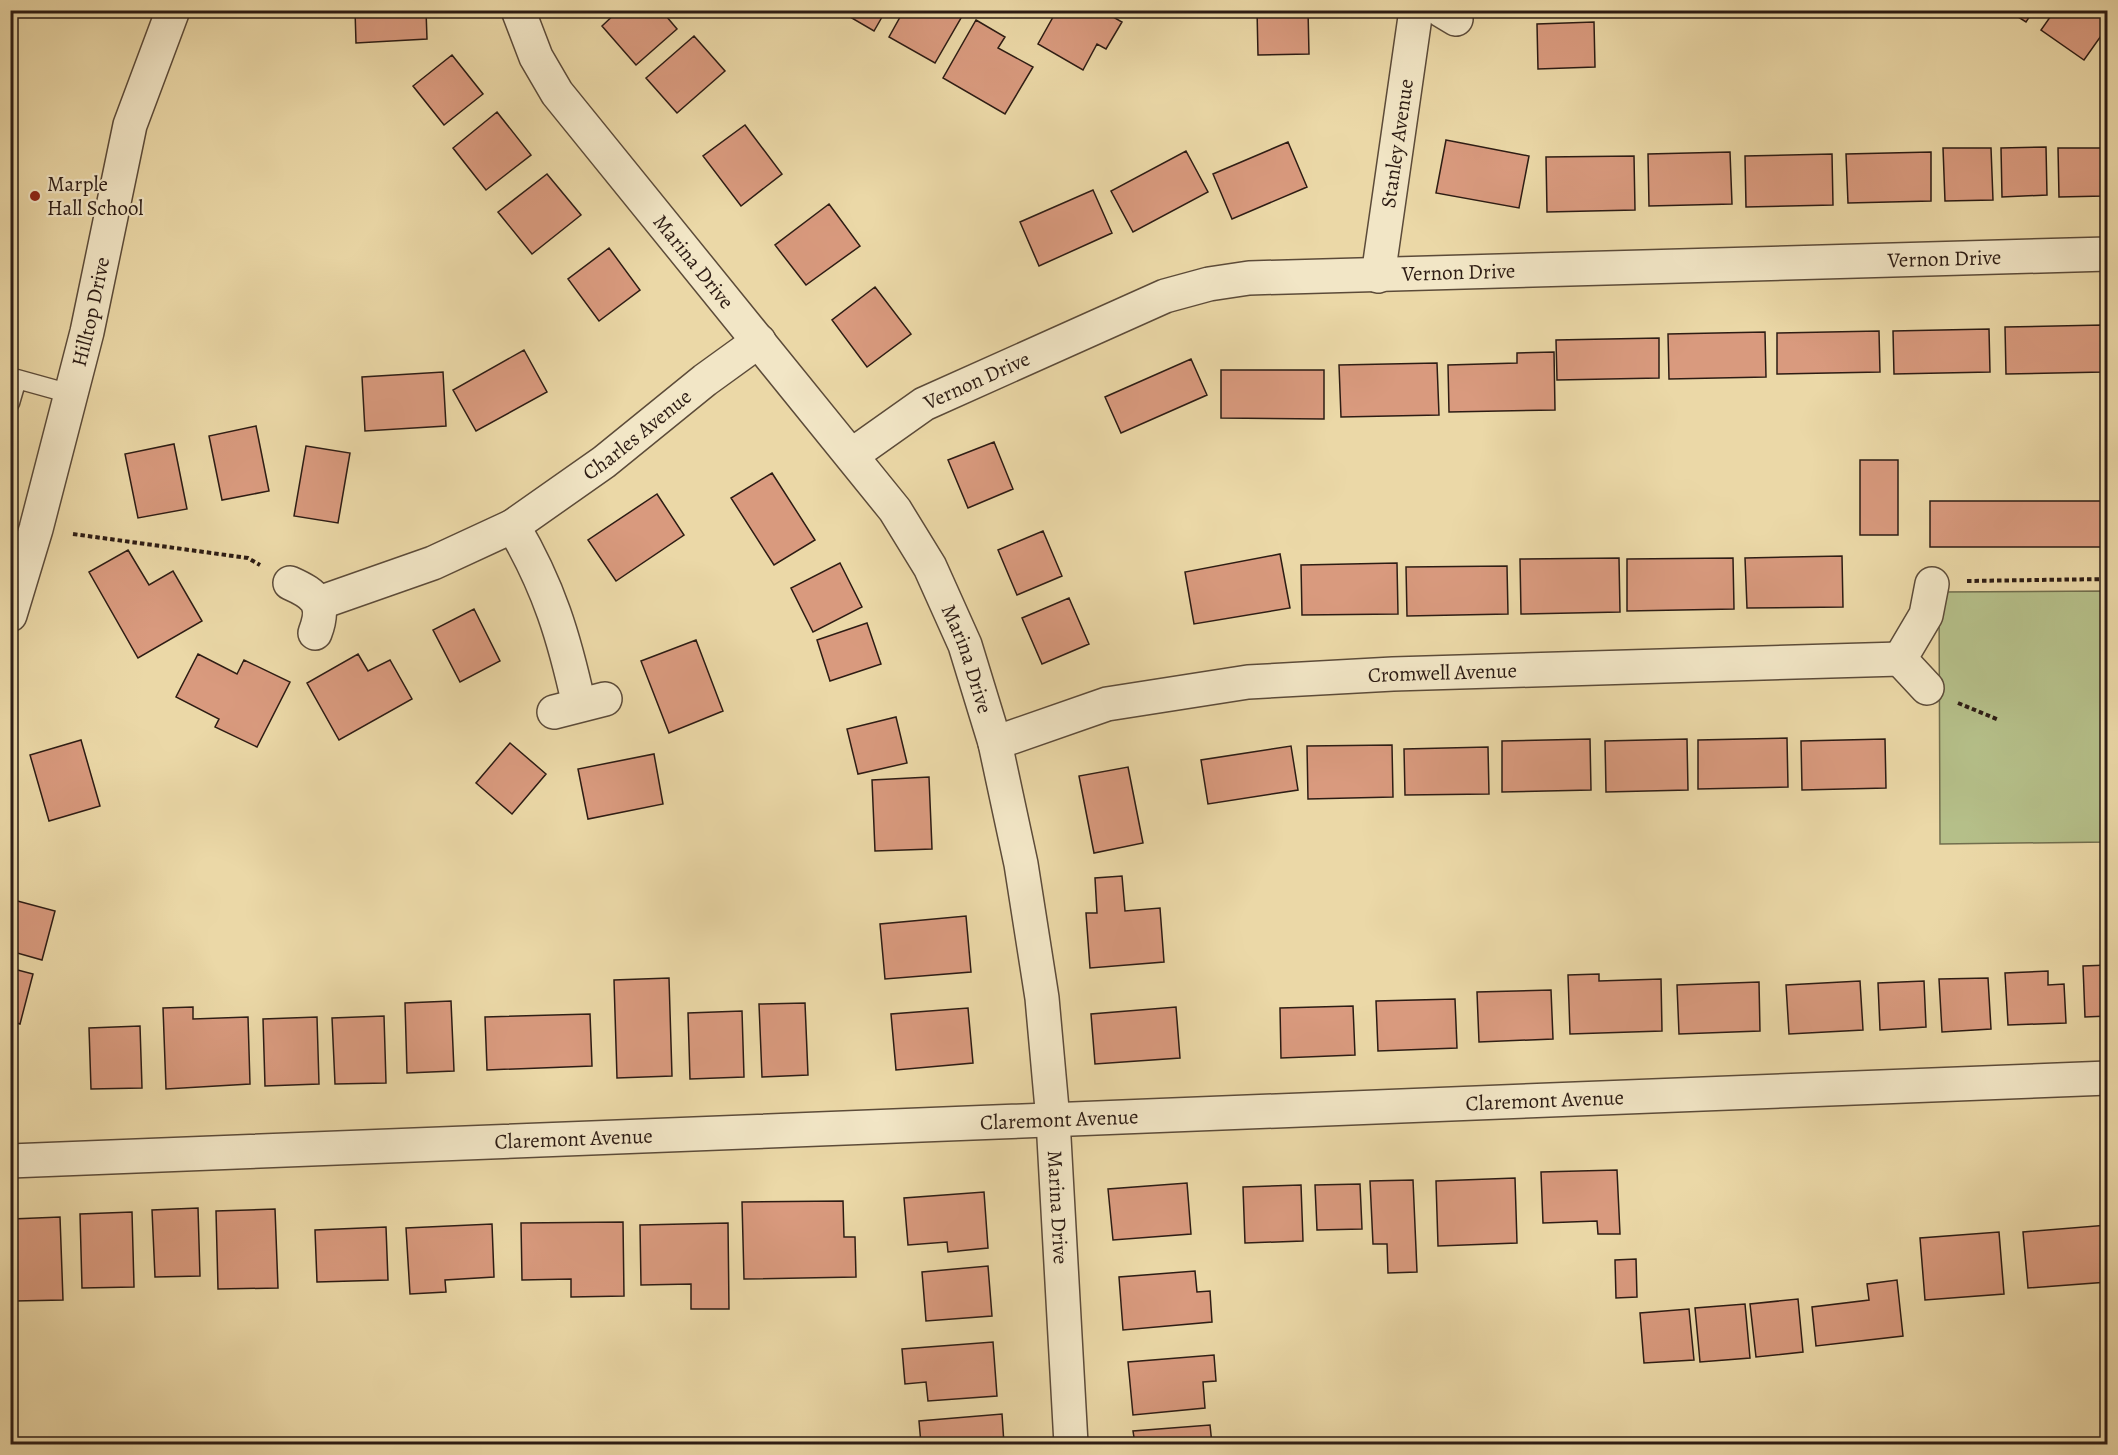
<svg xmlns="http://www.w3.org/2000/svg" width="2118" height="1455" viewBox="0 0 2118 1455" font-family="Alegreya,serif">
  <rect width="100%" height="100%" fill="#ebd8a7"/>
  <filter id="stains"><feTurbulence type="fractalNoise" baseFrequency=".00333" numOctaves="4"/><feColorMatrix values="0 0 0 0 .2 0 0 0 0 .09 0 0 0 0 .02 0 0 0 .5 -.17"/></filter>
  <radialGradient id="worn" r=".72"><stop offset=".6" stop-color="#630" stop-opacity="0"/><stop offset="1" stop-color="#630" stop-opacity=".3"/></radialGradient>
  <path fill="#b5bf89" stroke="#716e4e" stroke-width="1.5" d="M2107 591V842L1940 844 1939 592Z"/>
  <path fill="#d99a7e" stroke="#2d1c14" stroke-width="1.5" d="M355 10H426L427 39 356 43Z
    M619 10H661L677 29 636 65 602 26Z
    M838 10H886L874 31Z
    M904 10H964L965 11 935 63 889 37Z
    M1057 10H1117L1113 17 1122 22 1106 49 1097 44 1083 70 1038 44Z
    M1257 10H1308L1309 54 1258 55Z
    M2007 10H2034L2026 22Z
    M2055 10H2108V26L2084 60 2041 30Z
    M976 20 1005 37 998 48 1033 67 1005 114 943 78Z
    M1594 22 1595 67 1538 69 1537 24Z
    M694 36 725 71 677 113 646 78Z
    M452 55 483 94 444 125 413 86Z
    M497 112 531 155 486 190 453 148Z
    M745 125 782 174 741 206 703 156Z
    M1446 140 1529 156 1519 208 1436 193Z
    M1288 142 1307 187 1232 219 1213 174Z
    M2046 147 2047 195 2002 197 2001 148Z
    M1943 148H1991L1993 200 1945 201Z
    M2058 148H2103L2104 196 2059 197Z
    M1186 151 1208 192 1133 232 1111 191Z
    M1730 152 1732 204 1649 206 1648 154Z
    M1931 152V201L1848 203 1846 154Z
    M1832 154 1833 205 1746 207 1745 156Z
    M1634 156 1635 210 1547 212 1546 157Z
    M547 174 581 215 532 254 498 212Z
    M1093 190 1112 233 1039 266 1020 222Z
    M829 204 860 246 806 285 775 245Z
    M609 248 640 290 599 321 568 279Z
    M875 287 911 334 867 367 832 320Z
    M2103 325V372L2006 374 2005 327Z
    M1989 329 1990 372 1894 374 1893 331Z
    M1879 331 1880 372 1777 374V333Z
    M1765 332 1766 377 1669 379 1668 334Z
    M1659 338V378L1557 380 1556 340Z
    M524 350 547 392 476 431 453 390Z
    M1554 352 1555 410 1449 412 1448 365 1517 363V353Z
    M1191 359 1207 395 1121 433 1105 397Z
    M1437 363 1439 415 1341 417 1339 365Z
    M1221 370H1324V419L1221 418Z
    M443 372 446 426 365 431 362 377Z
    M256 426 269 491 222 500 209 436Z
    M994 442 1013 489 968 508 948 460Z
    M174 444 187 509 138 518 125 454Z
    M306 446 350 453 338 523 294 516Z
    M1860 460H1898V535H1860Z
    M772 473 815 540 774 565 731 498Z
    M657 494 684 535 616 581 588 540Z
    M1930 501H2108V547H1930Z
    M1043 531 1062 576 1017 595 998 550Z
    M128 550 149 585 173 571 202 621 138 658 89 572Z
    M1280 554 1290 608 1194 624 1185 572Z
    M1842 556 1843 607 1747 608 1745 558Z
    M1619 558 1620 612 1521 614 1520 559Z
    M1733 558 1734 609 1627 611V559Z
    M840 563 862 607 813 632 791 588Z
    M1397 563 1398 614 1302 615 1301 565Z
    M1507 566 1508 614 1407 616 1406 567Z
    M1069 598 1089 644 1042 664 1022 618Z
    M474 609 500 661 460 682 433 630Z
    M867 623 881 664 830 681 817 640Z
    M696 640 723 711 669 733 641 661Z
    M198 654 237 674 244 660 290 682 257 747 215 727 219 719 176 697Z
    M358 654 368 671 390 660 412 699 339 740 307 683Z
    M896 717 907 763 858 774 847 729Z
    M1787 738 1788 787 1698 789V740Z
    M1590 739 1591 790 1502 792V741Z
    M1687 739 1688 790 1606 792 1605 741Z
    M1885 739 1886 788 1802 790 1801 741Z
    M81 740 100 806 49 821 30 755Z
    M510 743 546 774 512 814 476 783Z
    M1392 745 1393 797 1308 799 1307 746Z
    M1291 746 1298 790 1208 804 1201 760Z
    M1488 747 1489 794 1405 795 1404 749Z
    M654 754 663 804 588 819 578 769Z
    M1128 767 1143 843 1094 853 1079 776Z
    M929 777 932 849 875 851 872 780Z
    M1122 876 1125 911 1160 908 1164 962 1090 968 1086 913H1097L1095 878Z
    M10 899 55 911 42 960 10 951Z
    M966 916 971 972 885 979 880 924Z
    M2108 965V1016L2085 1017 2083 966Z
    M10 968 33 974 20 1024 10 1021Z
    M2048 971V985L2064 984 2066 1023 2008 1025 2005 973Z
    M1599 974V981L1661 979 1662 1031 1570 1034 1568 975Z
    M669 978 672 1076 617 1078 614 980Z
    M1988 978 1991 1029 1942 1032 1939 979Z
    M1860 981 1863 1030 1789 1034 1786 985Z
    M1924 981 1926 1027 1880 1030 1878 983Z
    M1759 982 1760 1031 1679 1034 1677 985Z
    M1551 990 1553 1039 1479 1042 1477 992Z
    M1455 999 1457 1048 1378 1051 1376 1001Z
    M451 1001 454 1071 407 1073 405 1003Z
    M805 1003 808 1075 762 1077 759 1004Z
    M1353 1006 1355 1055 1281 1058 1280 1008Z
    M193 1007V1019L248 1017 250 1084 166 1089 163 1008Z
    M1176 1007 1180 1058 1095 1064 1091 1014Z
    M968 1008 973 1063 896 1070 891 1014Z
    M742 1011 744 1077 690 1079 688 1013Z
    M590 1014 592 1066 487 1070 485 1017Z
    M384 1016 386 1083 335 1084 332 1018Z
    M317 1017 319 1084 265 1086 263 1019Z
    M140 1026 142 1088 91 1089 89 1028Z
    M1617 1170 1620 1234H1598L1597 1221 1543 1223 1541 1172Z
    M1515 1178 1517 1243 1438 1246 1436 1181Z
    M1413 1180 1417 1272 1388 1273 1387 1244H1373L1370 1181Z
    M1187 1183 1191 1234 1113 1240 1108 1189Z
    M1360 1184 1362 1229 1317 1230 1315 1185Z
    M1301 1185 1303 1241 1245 1243 1243 1187Z
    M984 1192 988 1248 948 1252 947 1242 908 1245 904 1198Z
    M843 1201 844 1237H855L856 1277 744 1279 742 1202Z
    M198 1208 200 1276 155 1277 152 1210Z
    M275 1209 278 1288 218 1289 216 1211Z
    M132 1212 134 1287 82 1288 80 1214Z
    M60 1217 63 1300 15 1301 12 1219Z
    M623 1222 624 1296 571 1297V1279L522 1280 521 1223Z
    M728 1223 729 1309H691V1284L641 1285 640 1225Z
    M492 1224 494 1277 445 1280 446 1292 410 1294 406 1228Z
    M2108 1225V1282L2028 1288 2023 1232Z
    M386 1227 388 1280 317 1282 315 1230Z
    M1999 1232 2004 1294 1925 1300 1920 1238Z
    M1636 1259 1637 1297 1616 1298 1615 1260Z
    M988 1266 992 1316 926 1321 922 1272Z
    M1195 1271 1197 1292 1210 1291 1212 1322 1123 1330 1119 1277Z
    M1897 1280 1903 1336 1816 1346 1812 1307 1869 1300 1867 1284Z
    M1798 1299 1803 1352 1756 1357 1750 1304Z
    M1745 1304 1750 1358 1700 1362 1695 1308Z
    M1689 1309 1694 1360 1644 1363 1640 1313Z
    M993 1342 997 1396 928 1401 926 1382 905 1384 902 1349Z
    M1214 1355 1216 1381 1203 1382 1205 1408 1133 1415 1128 1362Z
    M1002 1414 1004 1444H921L919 1421Z
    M1210 1425 1212 1444H1135L1133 1431Z"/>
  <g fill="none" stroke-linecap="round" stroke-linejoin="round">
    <defs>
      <path id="service" d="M10 403 17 379 71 394"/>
      <g id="minor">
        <path id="s1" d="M518 10 536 57 557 93 895 510 930 567 965 645 995 743 1021 864 1042 998 1053 1120 1071 1444"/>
        <path d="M1441 10 1456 19"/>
        <path id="s2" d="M1378 276 1416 10"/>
        <path id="s3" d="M852 455 924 404 1165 296 1209 284 1249 278 2108 254"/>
        <path d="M513 526C549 587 564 637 579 705"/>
        <path d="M290 583C317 595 326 604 315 633"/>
        <path id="s4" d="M319 603 433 563 513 526 604 462 705 380 759 341"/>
        <path id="s5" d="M10 615 36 529 87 332 130 125 173 10"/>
        <path d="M1927 688 1900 659 1926 615 1932 584"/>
        <path d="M554 712 605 699"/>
        <path id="s6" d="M995 743 1107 704 1248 682 1393 674 1900 659"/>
        <path id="s7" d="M10 1161 2108 1078"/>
      </g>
    </defs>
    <use href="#service" stroke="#5c4b39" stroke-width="21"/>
    <use href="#minor" stroke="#5c4b39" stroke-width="36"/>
    <path stroke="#2d1c14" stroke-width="4" stroke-dasharray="4.5 3" stroke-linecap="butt" d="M73 534 248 558 260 565
      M1967 581 2108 579
      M1958 703 1999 720"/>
    <use href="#service" stroke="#f2e6c6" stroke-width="18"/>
    <use href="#minor" stroke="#f2e6c6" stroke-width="33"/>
  </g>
  <circle fill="#8f2418" stroke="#f2e6c6" stroke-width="2" cx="35" cy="196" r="6"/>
  <g text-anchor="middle" stroke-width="4.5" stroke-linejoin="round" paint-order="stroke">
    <g font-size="21" fill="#2d1c14" stroke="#f2e6c6">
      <text dy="7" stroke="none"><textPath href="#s2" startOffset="134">Stanley Avenue</textPath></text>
      <text dy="7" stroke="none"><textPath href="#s3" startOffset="1134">Vernon Drive</textPath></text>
      <text dy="7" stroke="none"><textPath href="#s1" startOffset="309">Marina Drive</textPath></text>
      <text dy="7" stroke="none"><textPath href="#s3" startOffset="648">Vernon Drive</textPath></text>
      <text dy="7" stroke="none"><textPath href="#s5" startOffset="314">Hilltop Drive</textPath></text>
      <text dy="7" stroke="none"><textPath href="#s3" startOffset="146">Vernon Drive</textPath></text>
      <text dy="7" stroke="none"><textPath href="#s4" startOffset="363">Charles Avenue</textPath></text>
      <text dy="7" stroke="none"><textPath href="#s1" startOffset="795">Marina Drive</textPath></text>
      <text dy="7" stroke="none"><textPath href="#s6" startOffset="456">Cromwell Avenue</textPath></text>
      <text dy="7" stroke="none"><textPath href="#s7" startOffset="1536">Claremont Avenue</textPath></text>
      <text dy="7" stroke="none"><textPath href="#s7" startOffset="1050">Claremont Avenue</textPath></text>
      <text dy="7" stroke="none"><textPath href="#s7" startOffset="564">Claremont Avenue</textPath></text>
      <text dy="7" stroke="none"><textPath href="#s1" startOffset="1353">Marina Drive</textPath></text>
    </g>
    <g font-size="21" fill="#2d1c14" stroke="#f2e6c6" text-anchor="start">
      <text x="47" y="191">Marple<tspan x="47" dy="24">Hall School</tspan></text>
    </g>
  </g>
  <rect width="2118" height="1455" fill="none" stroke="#ebd8a7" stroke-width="36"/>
  <rect x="12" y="12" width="2094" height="1431" fill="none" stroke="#2d1c14" stroke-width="3"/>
  <rect x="18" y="18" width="2082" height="1419" fill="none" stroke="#2d1c14" stroke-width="1.5"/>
  <rect width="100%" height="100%" filter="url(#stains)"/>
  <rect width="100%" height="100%" fill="url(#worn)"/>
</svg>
